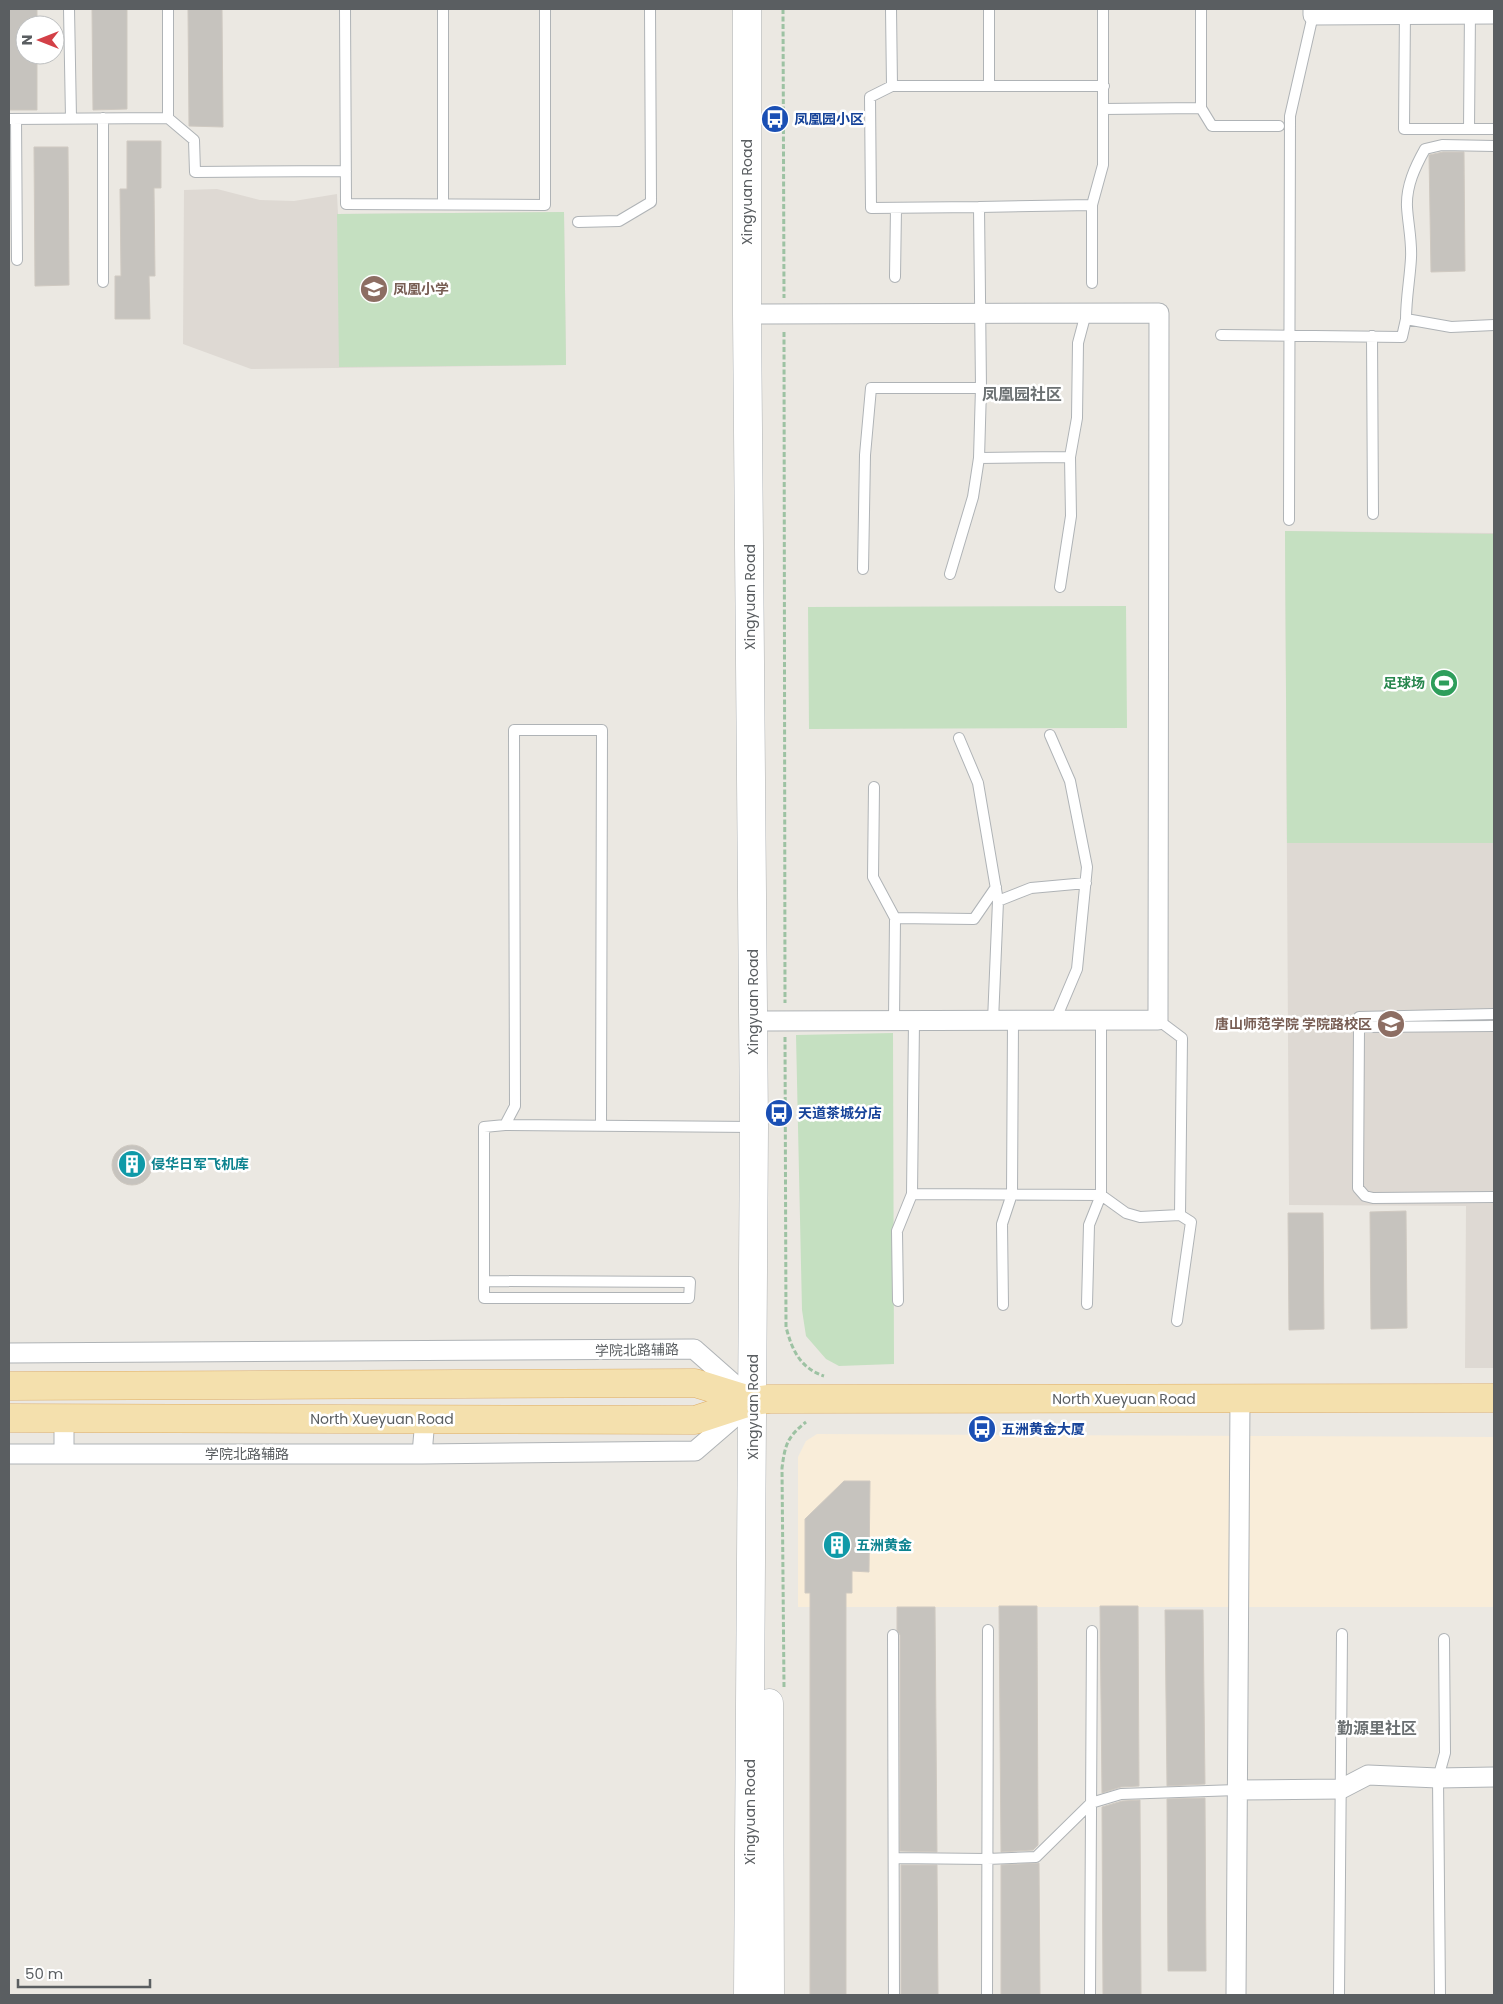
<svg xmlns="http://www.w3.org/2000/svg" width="1503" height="2004" viewBox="0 0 1503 2004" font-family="Poppins,'Noto Sans SC',sans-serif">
  <rect width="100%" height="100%" fill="#ebe8e2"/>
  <path fill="#f9edd9" d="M817 1434 1494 1437V1607H798V1457L806 1441Z"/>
  <path fill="#ded9d3" d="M217 189 260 200 294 201 337 194 338 214 564 212 566 365 251 369 183 344 184 190Z
    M1285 531 1494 533V1368H1465L1466 1206 1289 1205Z"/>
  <path fill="#c5e0c1" d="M564 212 566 365 339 367 337 214Z
    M1285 531 1494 534V843H1287Z
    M1126 606 1127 728 809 729 808 607Z
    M893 1033 894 1364 839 1366 826 1359 806 1336 802 1310 796 1035Z"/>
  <path fill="#c6c3be" stroke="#cfc9c1" d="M9 9H37V25H25V55H37V110H9Z
    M92 9H127V109L93 110Z
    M188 9H222L223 127 189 126Z
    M127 141H161V188H154L155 276H149L150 319H115V276H121L120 189H127Z
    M34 147H68L69 285 35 286Z
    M1443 152H1464L1465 271 1431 272 1429 155Z
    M112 1165a20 20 0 1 1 40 0a20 20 0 1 1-40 0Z
    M1406 1211 1407 1328 1371 1329 1370 1212Z
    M1288 1213H1323L1324 1329 1289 1330Z
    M844 1481H870L869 1572 852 1571V1593H846V1995H810V1593H805V1519Z
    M999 1606H1037L1038 1845 1033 1850 1001 1852Z
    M1100 1606H1138L1139 1786 1121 1787 1102 1793Z
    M897 1607H935L937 1852 900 1851V1635L897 1630Z
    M1165 1610H1203L1205 1784 1167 1786Z
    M1205 1798 1206 1971H1168L1167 1799Z
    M1140 1800 1141 1995H1103L1102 1807 1122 1801Z
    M1039 1863 1040 1995H1001V1865Z
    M901 1865H937L938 1995H901Z"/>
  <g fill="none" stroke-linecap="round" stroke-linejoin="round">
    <defs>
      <path id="lane" d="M69 9 71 118
        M345 9 346 204 545 205V9
        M891 9 892 86
        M1405 10 1404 129H1494
        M989 86V9
        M1201 108 1212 126H1279
        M1103 109 1201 108V9
        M168 118 194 140 195 172 346 171
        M9 119 168 118V9
        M16 119 17 260
        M1469 129 1470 10
        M443 204V9
        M1092 205V283
        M979 207 1092 205 1103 165V9
        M578 222 619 221 651 202 650 9
        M895 277 896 208
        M103 282V118
        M1406 319C1406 298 1410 278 1411 258 1412 241 1408 224 1407 207 1406 186 1415 167 1425 149L1442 145 1494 146
        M1221 335 1402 337 1406 319 1451 327 1494 325
        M1372 336 1373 514
        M979 458 1070 457
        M1289 520 1290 116 1313 15
        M863 569 865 455 871 388H981
        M950 574 973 497 979 458 981 388 979 207 871 208 870 97 892 86H1104
        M1060 587 1071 516 1070 457 1077 418 1078 343 1086 313
        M1050 735 1070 781 1087 867 1077 969 1055 1021
        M959 738 978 783 998 901 993 1021
        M874 787 873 877 895 918 894 1021
        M998 901 1031 888 1086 883
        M895 918 974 919 996 887
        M1158 1020 1182 1038 1180 1215
        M1494 1026 1359 1027 1358 1188 1365 1196 1373 1198 1494 1197
        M1359 1027V1017L1494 1014
        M505 1125 754 1127
        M912 1194 1101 1195 1126 1213 1140 1217 1180 1215 1191 1222 1177 1321
        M484 1281 690 1282 689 1298H484V1127L505 1125 515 1106 514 730H602L601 1126
        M898 1301 897 1231 912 1194 914 1021
        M1087 1304 1089 1225 1101 1195V1021
        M1003 1305 1002 1224 1012 1194 1013 1021
        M893 1635 894 1995
        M894 1858 987 1859 1036 1857 1091 1803 1121 1794 1237 1790
        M987 1995 988 1630
        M1090 1995 1092 1631
        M1339 1995 1342 1634
        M1440 1995 1438 1778 1445 1753 1444 1639"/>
      <path id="street" d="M1313 9V15L1494 14
        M747 314 1159 313 1158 1020 753 1021
        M9 1353 694 1349 753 1401 695 1451 422 1454H9
        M64 1454V1418
        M422 1454 425 1419
        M1237 1790 1341 1789 1368 1775 1438 1778 1494 1777
        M1236 1995 1240 1399"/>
      <path id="secondary" d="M747 9V314L754 1127 748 1995
        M769 1703 770 1995"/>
      <path id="primary" d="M9 1386 695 1383 753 1401
        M9 1418 695 1420 753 1401 769 1399 1494 1398"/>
    </defs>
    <use href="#lane" stroke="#afb3b6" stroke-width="12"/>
    <use href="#street" stroke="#afb3b6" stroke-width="21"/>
    <use href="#secondary" stroke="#aeb2b5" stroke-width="29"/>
    <use href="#primary" stroke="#dfae67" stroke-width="29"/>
    <path stroke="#9dc2a3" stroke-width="3" stroke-dasharray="5 2.5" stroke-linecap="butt" d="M783 9 784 298
      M784 332 785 1003
      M785 1037 786 1327C792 1350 800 1368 824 1376
      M784 1687 782 1468C785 1445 787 1437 806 1422"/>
    <use href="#lane" stroke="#fff" stroke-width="10"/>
    <use href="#street" stroke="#fff" stroke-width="19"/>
    <use href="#secondary" stroke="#fff" stroke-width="28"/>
    <use href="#primary" stroke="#f4e0ad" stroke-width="28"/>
  </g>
  <defs>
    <symbol id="bus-disc" viewBox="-11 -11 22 22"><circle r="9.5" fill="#1a4fb4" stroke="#fff"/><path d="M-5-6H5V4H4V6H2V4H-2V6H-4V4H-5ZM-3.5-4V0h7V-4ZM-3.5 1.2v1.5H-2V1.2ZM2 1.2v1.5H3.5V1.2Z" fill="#fff"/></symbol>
    <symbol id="school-disc" viewBox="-11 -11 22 22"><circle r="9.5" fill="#8d6e63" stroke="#fff"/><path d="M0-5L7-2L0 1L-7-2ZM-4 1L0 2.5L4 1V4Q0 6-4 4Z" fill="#fff"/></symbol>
    <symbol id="stadium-disc" viewBox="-11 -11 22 22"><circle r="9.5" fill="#2e9e5b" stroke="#fff"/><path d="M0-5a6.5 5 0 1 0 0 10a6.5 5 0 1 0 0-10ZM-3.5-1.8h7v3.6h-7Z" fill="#fff"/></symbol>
    <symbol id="university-disc" viewBox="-11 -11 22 22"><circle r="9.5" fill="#8d6e63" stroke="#fff"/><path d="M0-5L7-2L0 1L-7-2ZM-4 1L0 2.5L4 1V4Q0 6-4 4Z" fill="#fff"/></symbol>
    <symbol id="building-disc" viewBox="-11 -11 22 22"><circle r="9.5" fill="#0f9aa8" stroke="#fff"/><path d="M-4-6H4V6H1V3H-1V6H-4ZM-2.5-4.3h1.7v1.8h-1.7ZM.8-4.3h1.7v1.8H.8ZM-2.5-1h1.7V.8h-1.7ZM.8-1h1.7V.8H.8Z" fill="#fff"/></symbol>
  </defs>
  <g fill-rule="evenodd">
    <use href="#bus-disc" x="759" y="103" width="32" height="32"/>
    <use href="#school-disc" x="358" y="273" width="32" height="32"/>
    <use href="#stadium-disc" x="1428" y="667" width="32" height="32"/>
    <use href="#university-disc" x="1375" y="1008" width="32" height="32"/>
    <use href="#bus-disc" x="763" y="1097" width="32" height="32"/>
    <use href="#building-disc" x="116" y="1148" width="32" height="32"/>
    <use href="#bus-disc" x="966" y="1413" width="32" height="32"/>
    <use href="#building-disc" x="821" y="1529" width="32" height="32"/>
  </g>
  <g text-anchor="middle" stroke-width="5" stroke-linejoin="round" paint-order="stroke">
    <g font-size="14" font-weight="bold" fill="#164399" stroke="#fff" text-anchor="start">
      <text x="794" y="124">凤凰园小区</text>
      <text x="798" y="1118">天道茶城分店</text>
      <text x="1001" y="1434">五洲黄金大厦</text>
    </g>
    <g font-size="14" fill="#5a5e61" stroke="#fff">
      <text transform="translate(747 192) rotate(-90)" y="5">Xingyuan Road</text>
      <text transform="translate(750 597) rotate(-90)" y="5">Xingyuan Road</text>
      <text transform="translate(753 1002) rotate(-90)" y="5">Xingyuan Road</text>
      <text transform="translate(637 1350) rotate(-1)" y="5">学院北路辅路</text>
      <text x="1124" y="1404">North Xueyuan Road</text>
      <text transform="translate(753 1407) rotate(-90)" y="5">Xingyuan Road</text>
      <text x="382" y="1424">North Xueyuan Road</text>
      <text x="247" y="1459">学院北路辅路</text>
      <text transform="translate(750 1812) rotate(-90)" y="5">Xingyuan Road</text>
    </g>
    <g font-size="14" font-weight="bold" fill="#785e54" stroke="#fff" text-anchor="start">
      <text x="393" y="294">凤凰小学</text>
      <text x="1372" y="1029" text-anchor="end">唐山师范学院 学院路校区</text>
    </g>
    <g font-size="14" font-weight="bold" fill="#27864d" stroke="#fff" text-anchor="end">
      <text x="1425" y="688">足球场</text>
    </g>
    <g font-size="14" font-weight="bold" fill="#0d838f" stroke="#fff" text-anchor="start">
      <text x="151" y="1169">侵华日军飞机库</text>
      <text x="856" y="1550">五洲黄金</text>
    </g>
    <g font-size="16" font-weight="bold" fill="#6b7072" stroke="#fff">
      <text x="1022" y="400">凤凰园社区</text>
      <text x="1377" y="1734">勤源里社区</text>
    </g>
  </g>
  <rect width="1503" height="2004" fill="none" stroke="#5a5e61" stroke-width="20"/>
  <g transform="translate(40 40) rotate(270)"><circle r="24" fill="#ffffff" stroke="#bdbfc0"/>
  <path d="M0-4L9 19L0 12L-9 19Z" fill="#d34047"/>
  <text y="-8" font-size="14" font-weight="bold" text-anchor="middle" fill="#5a5e61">N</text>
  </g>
  <path d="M18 1979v8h132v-8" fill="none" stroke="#5a5e61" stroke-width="2.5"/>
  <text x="25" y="1979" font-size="15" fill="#5a5e61" stroke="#ffffff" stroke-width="4" paint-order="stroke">50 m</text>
</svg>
